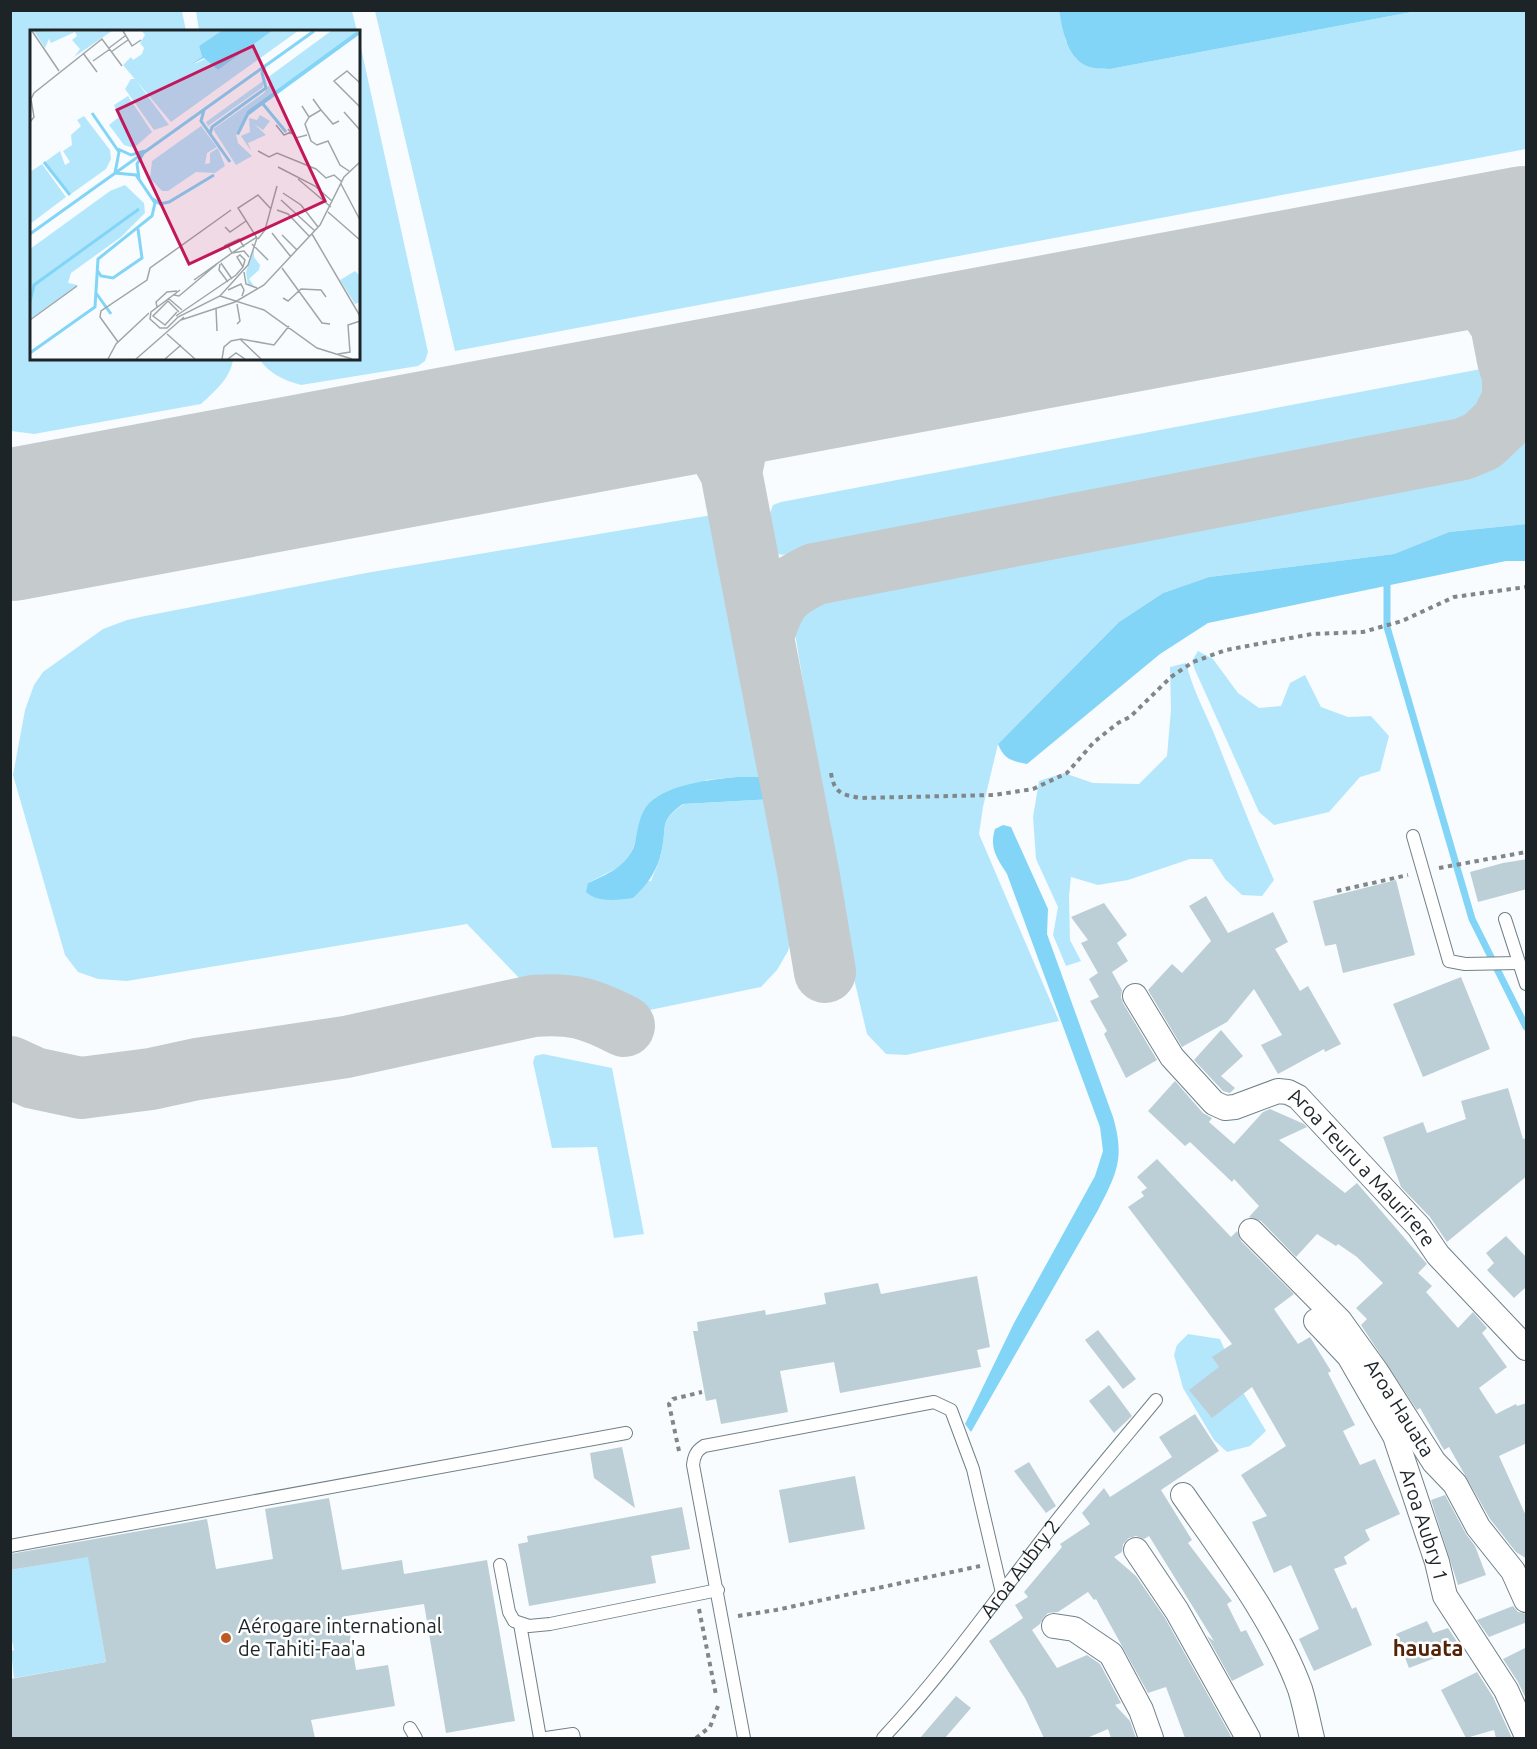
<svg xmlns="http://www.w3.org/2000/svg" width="1537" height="1749" viewBox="0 0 1537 1749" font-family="Ubuntu,sans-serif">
  <rect width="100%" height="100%" fill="#f8fcfe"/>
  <path fill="#b5e7fc" d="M11 10 182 11 186 31 32 32V358L233 359C231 378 214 392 201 404L34 434 11 431Z
    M196 11H352L357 31H199Z
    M375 11H1059L1066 42 1110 69 1417 11H1526V149L455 351Z
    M359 39 428 352 425 361 418 366 301 385C283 380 270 374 259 359L358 358Z
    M1481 369C1486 397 1484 405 1461 423L782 555 776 553 774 550 769 516 773 505 781 502Z
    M1526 416V524L1449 532 1394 554 1209 577 1163 593 1119 622 998 744 983 807 979 834 1059 1021 906 1055 886 1054 867 1034 851 966 795 634C796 618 801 610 813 599L1443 480C1481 462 1507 455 1526 416Z
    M712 515 768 777H737L706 780 636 840 629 858 619 867 588 883 651 881C655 871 660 860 662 849 667 825 659 821 684 804L772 799 793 916V934L788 951 777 970 761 987 640 1012 588 992 521 980 467 924 127 981 98 979 78 972 65 955 13 775 25 710 34 685 43 672 103 629 127 620 145 616 366 573Z
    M1198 651 1213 659 1238 693 1259 708 1281 706 1290 683 1305 675 1321 707 1348 717 1371 716 1389 736 1380 771 1360 777 1329 812 1274 825 1259 812 1195 670 1192 661Z
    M1186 663C1192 687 1203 708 1213 731 1233 781 1252 831 1274 880L1262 896 1242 895 1225 879 1212 859H1190L1128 880 1098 885 1071 877 1069 896 1070 940 1081 961 1066 966 1053 935 1058 907 1036 859 1033 817 1039 781 1064 773 1093 783 1139 784 1167 756 1171 709 1170 667Z
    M543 1054 612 1068 644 1234 614 1238 597 1147 552 1148 533 1062 535 1056Z
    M1188 1334 1220 1339 1244 1394 1266 1431 1250 1446 1227 1452 1214 1440 1183 1388 1174 1355 1177 1345Z
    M102 1554 94 1590 106 1662 14 1678 11 1651 14 1650 10 1632V1570Z"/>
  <path fill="#82d5f6" d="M1059 11V10L1417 11 1110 69C1104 68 1096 69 1090 67 1067 60 1063 31 1059 11Z
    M1526 524V561H1506L1208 623 1160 654 1027 764C1011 761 1004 759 998 744L1119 622 1163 593 1209 577 1394 554 1449 532Z
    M737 777H768L772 799 683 804C659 821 667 825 662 849 658 870 648 884 633 898 618 900 597 903 586 892L588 883C610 873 632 864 636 838 638 827 640 816 646 807 662 785 712 779 737 777Z
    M1003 825 1011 827 1048 909 1047 934 1113 1117C1125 1158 1117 1173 1098 1210L971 1432 965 1424 1014 1323 1095 1176 1103 1151 1100 1127 1007 874C997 858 989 848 995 829Z"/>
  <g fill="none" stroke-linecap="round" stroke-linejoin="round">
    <path stroke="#82d5f6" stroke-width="7" d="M1387 586V627L1472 919 1526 1027"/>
    <path stroke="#c5cacc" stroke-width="62" d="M1389 268 1460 284 1484 299 1501 324
      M808 376C780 391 751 408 739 439 735 449 734 461 731 472L808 871 825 972
      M647 407C659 411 672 414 684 419 707 427 720 452 731 472
      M10 540 83 511
      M763 636C775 599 780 591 815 574L1463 449 1482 441 1501 423 1513 399V376L1508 360 1501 324 1509 289 1526 268
      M10 1067 34 1078 81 1088 151 1079 197 1069 346 1047 533 1006C572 1003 589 1008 624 1026"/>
    <path stroke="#c5cacc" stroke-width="152" d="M10 525 1526 242"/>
  </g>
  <path fill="#bcced6" d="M1527 859V889L1478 902 1470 872 1503 863Z
    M1396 880 1415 955 1343 973 1336 944 1325 946 1313 901Z
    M1206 896 1228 933 1273 912 1288 942 1275 949 1300 991 1308 986 1341 1044 1325 1052 1324 1049 1278 1074 1261 1045 1282 1035 1254 989 1227 1022 1182 1047 1148 990 1172 964 1182 973 1211 941 1189 906Z
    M1104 903 1127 935 1117 943 1128 961 1112 972 1122 990 1121 997 1123 1003 1157 1060 1126 1078 1104 1034 1107 1031 1090 1001 1099 997 1089 979 1098 973 1081 943 1088 940 1071 917Z
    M1461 977 1490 1049 1423 1077 1393 1004Z
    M1221 1030 1243 1056 1221 1076 1235 1088 1230 1093 1223 1091 1194 1060Z
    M1175 1081 1203 1113 1212 1118 1209 1122 1234 1144 1263 1112 1270 1109 1304 1124 1307 1127 1279 1140 1345 1193 1357 1183 1427 1264 1418 1273 1432 1286 1426 1292 1458 1328 1473 1312 1487 1328 1482 1333 1507 1367 1479 1388 1496 1414 1516 1404 1517 1406 1527 1403V1443L1499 1456 1527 1518V1559L1516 1552 1490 1519 1449 1447 1444 1450 1420 1408 1417 1410 1361 1325 1367 1319 1356 1308 1383 1283 1357 1257 1338 1244 1336 1246 1317 1234 1296 1257 1261 1221 1249 1217 1259 1206 1234 1179 1232 1182 1190 1142 1185 1146 1148 1111Z
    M1508 1088 1523 1139 1527 1138V1176L1447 1242 1430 1217 1401 1187 1383 1137 1423 1122 1427 1133 1466 1119 1461 1101Z
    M1157 1159 1231 1237 1237 1231 1241 1241 1294 1294 1274 1309 1298 1344 1310 1337 1331 1371 1328 1373 1355 1425 1343 1431 1360 1465 1375 1459 1400 1514 1365 1530 1370 1540 1344 1557 1347 1564 1334 1569 1352 1609 1356 1607 1372 1645 1314 1671 1299 1639 1319 1629 1291 1565 1274 1573 1252 1522 1267 1516 1241 1475 1286 1446 1252 1387 1212 1418 1189 1390 1219 1367 1212 1357 1232 1344 1128 1207 1144 1196 1141 1192 1147 1188 1137 1177Z
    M1506 1236 1527 1258V1286L1514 1298 1487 1270 1494 1263 1486 1253Z
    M977 1276 990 1347 977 1350 981 1367 840 1393 834 1362 780 1371 788 1412 721 1424 716 1399 706 1401 693 1331H698L697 1322 765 1310 766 1315 826 1304 824 1293 878 1283 881 1294Z
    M1098 1330 1136 1379 1123 1389 1085 1340Z
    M1109 1385 1132 1416 1114 1433 1089 1401Z
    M1195 1414 1219 1451 1161 1490 1192 1540 1188 1543 1232 1601 1227 1604 1241 1632 1246 1630 1264 1665 1232 1681 1207 1636 1214 1641 1149 1536 1144 1539 1136 1536 1129 1538 1123 1544 1122 1552 1114 1557 1136 1576 1165 1618 1232 1738H1185L1166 1687 1148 1693 1096 1599 1094 1600 1088 1592 1058 1612 1048 1613 1043 1618 1040 1624 1032 1630 1057 1668 1087 1655 1100 1664 1121 1703 1115 1705 1130 1721 1136 1738H1111L1108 1729 1087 1738H1044L1025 1698 989 1641 1023 1618 1015 1605 1028 1597 1024 1592 1062 1547 1060 1544 1090 1524 1082 1513 1104 1488 1110 1497 1172 1457 1159 1437Z
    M622 1447 635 1508 594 1478 590 1453Z
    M1029 1462 1056 1506 1046 1513 1014 1471Z
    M855 1476 865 1529 789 1543 779 1490Z
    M1445 1495 1466 1534 1475 1546 1486 1575 1458 1585 1431 1500Z
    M329 1498 342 1570 402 1560 404 1574 487 1560 515 1721 446 1733 424 1604 347 1616 356 1670 388 1665 395 1706 311 1720 315 1738H10V1679L106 1662 88 1557 10 1570V1554L207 1519 216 1569 273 1559 265 1509Z
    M682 1507 690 1549 651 1556 656 1583 529 1606 518 1544 528 1542 527 1536Z
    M1513 1606 1518 1612 1527 1614V1622L1489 1637 1477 1620Z
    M1427 1621 1433 1633 1448 1628 1461 1648 1409 1668 1396 1634Z
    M1527 1647V1701L1518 1682 1503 1659Z
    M1477 1672 1493 1697 1512 1738H1496L1494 1730 1466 1738 1441 1690Z
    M956 1696 971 1708 945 1738H920Z"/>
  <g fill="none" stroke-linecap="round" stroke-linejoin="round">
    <defs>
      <g id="service">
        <path d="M1413 836 1449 961 1465 964 1518 963"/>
        <path d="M1505 919 1526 984"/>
        <path d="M10 1546 626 1433"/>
        <path d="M500 1565 509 1612 514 1621 529 1626 550 1624 718 1590"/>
        <path d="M520 1624 540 1738"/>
        <path d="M410 1728 416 1738"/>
        <path d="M546 1738 573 1734 574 1738"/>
        <path d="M744 1738 693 1465C694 1456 696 1451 704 1446L934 1402 951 1410 973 1469 1002 1593"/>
        <path id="s1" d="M883 1738C945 1672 998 1596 1054 1524 1087 1482 1122 1441 1156 1400"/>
      </g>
      <g id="minor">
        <path id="s2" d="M1135 996 1172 1057 1214 1103 1225 1108 1235 1107 1278 1091 1288 1092 1298 1097 1419 1227 1438 1255 1526 1348"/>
        <path id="s3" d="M1251 1231 1340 1321 1376 1371 1434 1462 1455 1484 1478 1527 1513 1571 1526 1600"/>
        <path id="s4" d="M1316 1321 1349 1356 1395 1436 1437 1562 1445 1596 1506 1690 1526 1734"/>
        <path d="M1183 1495C1224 1554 1275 1621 1300 1689 1305 1705 1308 1722 1312 1738"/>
        <path d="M1136 1550 1177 1611 1248 1738"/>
        <path d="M1054 1626 1074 1629 1111 1654 1141 1710 1151 1738"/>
      </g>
    </defs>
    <use href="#service" stroke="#718188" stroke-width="14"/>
    <use href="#minor" stroke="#718188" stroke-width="26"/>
    <path stroke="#818789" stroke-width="4" stroke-dasharray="4.5 4.5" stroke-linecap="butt" d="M831 773C834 793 842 795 861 798L994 795 1033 789 1067 773 1094 742 1118 723 1130 717 1171 677 1193 662 1226 650 1312 634 1363 632 1402 621 1454 597 1526 587
      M1439 868 1526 852
      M1337 891 1408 875
      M679 1451 669 1404 673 1399 702 1392
      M699 1609 716 1695
      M738 1616 776 1610 980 1566
      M696 1738 710 1727 718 1706"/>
    <use href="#service" stroke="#fff" stroke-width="12"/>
    <use href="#minor" stroke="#fff" stroke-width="24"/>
  </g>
  <circle fill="#bd5a24" stroke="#fff" stroke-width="2" cx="226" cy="1638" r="6"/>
  <g text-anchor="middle" stroke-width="5" stroke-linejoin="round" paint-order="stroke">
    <g font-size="20" fill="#1d2427" stroke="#fff">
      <text dy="7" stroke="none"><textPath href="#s2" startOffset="318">Aroa Teuru a Maurirere</textPath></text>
      <text dy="7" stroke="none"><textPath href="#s3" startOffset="232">Aroa Hauata</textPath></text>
      <text dy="7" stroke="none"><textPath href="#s4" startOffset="234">Aroa Aubry 1</textPath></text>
      <text dy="7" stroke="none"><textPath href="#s1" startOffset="218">Aroa Aubry 2</textPath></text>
    </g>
    <g font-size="20" fill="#1d2427" stroke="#fff" text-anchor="start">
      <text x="238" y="1633">Aérogare international<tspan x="238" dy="23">de Tahiti-Faa'a</tspan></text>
    </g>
    <g font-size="22" font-weight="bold" fill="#532309" stroke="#fff">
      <text x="1428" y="1656">hauata</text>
    </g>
  </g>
  <g transform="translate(30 30)">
    <rect width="330" height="330" fill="#f8fcfe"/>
    <path d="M4 1 28 2 82 1 44 27 50 19 42 10 47 6 45 2 21 13 19 9 15 18ZM112 1H191L169 16 172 27 164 34 175 29 188 40 242 1H268L141 92 93 35 101 27 103 30 112 24 114 18 110 13 115 5ZM301 1H327L217 81 206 104 208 113 222 126 206 135 183 99 234 63 239 55 237 48ZM101 49H105L139 95 124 100 95 59ZM233 51V57L178 96 176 92ZM98 66 122 102 104 118 94 115 79 95 89 87 84 75ZM230 85 240 91 233 100 224 94 236 105 218 113 221 121 211 106 220 102 219 88 227 90ZM54 86 80 120 81 129 76 139 41 164 15 132 30 121 35 135 40 132 33 121 42 115 41 105 51 96 47 90ZM171 96 187 117 177 123 175 134 180 133V123L188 118 195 136 185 143 166 142 138 161H132L120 148 122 131ZM12 134 36 167 0 194V142ZM95 155 114 173 115 183 91 207 41 243 38 253 48 255 0 289V219L80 161ZM224 219V227L230 235 229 240 219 249 224 256 218 255 216 242ZM325 241 330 246V272L325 274 310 250Z" fill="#b5e7fc"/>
    <path d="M191 1H242L188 40 174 28 162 34 172 27 169 16ZM327 1 330 4 219 85 209 105 206 104 217 81Z" fill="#82d5f6"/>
    <path fill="none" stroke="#82d5f6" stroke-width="3" d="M233 74 256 102M174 80 171 91 200 132M62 83 89 122 85 143M180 104 182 97 236 58 232 43 235 36M88 119 101 125 115 121M14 132 40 165M109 148 107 134 114 122M123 169 130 174 139 172 184 145M0 204 284 1M67 240 71 246 83 248 112 228 108 199M66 263 81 284M0 272 4 255 109 179M0 323 65 277 68 229 122 186 125 173 106 145 85 143"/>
    <path fill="none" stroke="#a0a6a8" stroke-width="1.5" d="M2 1 29 41M93 1 102 16 111 10M79 18 95 6M81 22 98 10M53 23 67 42M63 31 80 19M330 53 317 41 304 51 330 77M272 76 279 87 275 94 281 111 287 115 298 111 310 135 319 141M291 80 303 94 309 91M314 82 330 100M279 87 291 80 283 69M0 92 4 87 1 69 4 63 72 9 92 36M246 95 254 105 261 102M258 99 266 108 277 105M228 121 239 127 247 123 286 139 296 148 304 145 312 152M248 137 285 156 302 171M268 149 301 177M311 154 330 190M253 163 271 175 288 197M251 170 285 201M247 180 258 184 279 206M298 182 330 210M195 197 200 202 216 191M242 203 261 227M282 204 330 286M252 205 267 220M228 209 235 200 247 156M222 214 238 230M194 216 209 209 214 217M198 216 202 223 227 207M191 233 202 249M190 234 189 240 198 252M252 238 292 293 300 294M214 242 216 254 227 258M164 250 202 223 214 221 219 227M150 260 121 282 120 289 130 298H137L148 287 190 266 218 235 227 208 208 178 228 165 241 179M198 260 211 254 214 260 212 266M144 265 149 266 187 234M190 266 234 280 287 318 322 329M138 268 152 280M253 268 258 271 271 259 291 260 296 267M207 274 210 291 207 294M127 277 126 272 137 262 147 261M186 278 187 301M147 282 135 295 123 286 138 271 149 282M146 286 206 245 213 237 215 230 210 225 207 227 213 237M0 290 47 256M151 290 205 272 234 255 290 195 314 147 330 132M137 304 165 329M210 309 231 329M88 312 70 287 71 281 117 250 120 238 201 180M308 324 320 322 318 295 330 291M78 329 86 314 119 283M106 329 154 287M135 329 151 315M192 329 194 317 201 311 211 309 244 315 259 296M198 329 206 323 215 329"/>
    <path fill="#c2185b" fill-opacity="0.15" stroke="#c2185b" stroke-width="3" d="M223 16 295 171 159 234 87 80Z"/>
    <rect width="330" height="330" fill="none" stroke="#1d2427" stroke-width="3"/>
  </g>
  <rect width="1537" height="1749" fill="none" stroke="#1d2427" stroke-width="24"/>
</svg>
